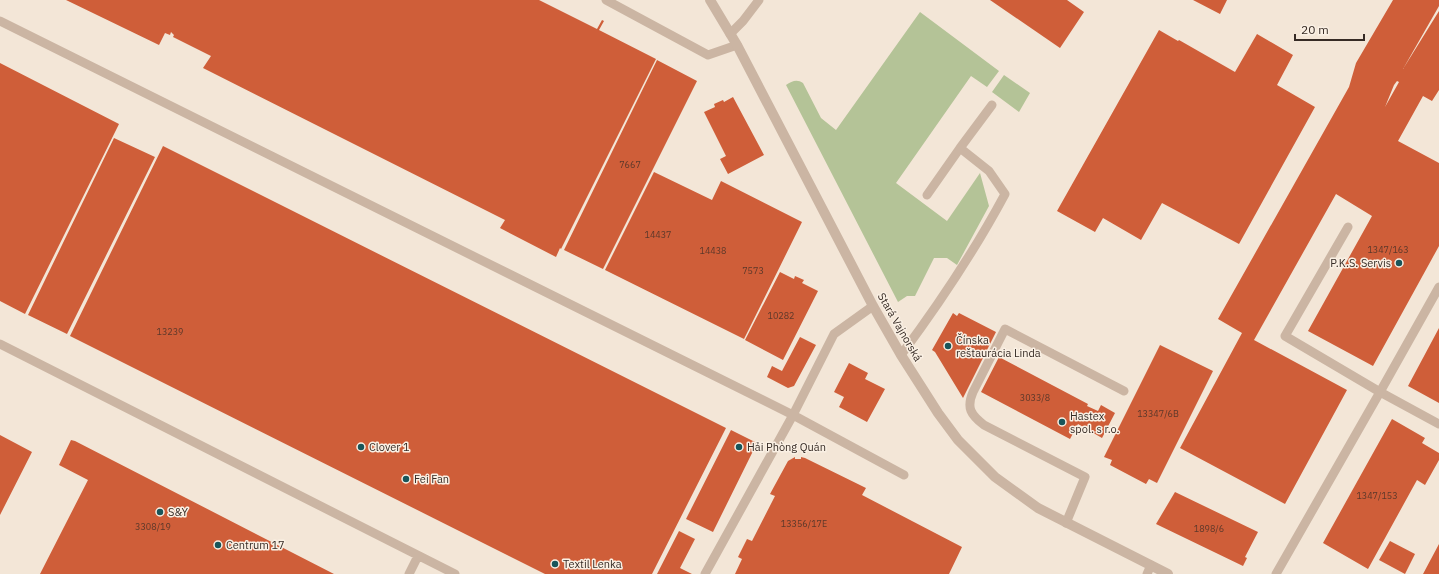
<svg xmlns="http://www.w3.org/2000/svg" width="1439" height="574" viewBox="0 0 1439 574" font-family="'IBM Plex Sans',sans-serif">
  <rect width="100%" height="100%" fill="#f3e6d7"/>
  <path fill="#b4c397" d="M920 12 999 71 987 87 971 76 896 183 947 221 980 173 989 206 957 265 947 258H934L915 296H907L898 302 786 85C792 81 797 79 803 83L821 118 836 130Z
    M1004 75 1030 93 1019 112 992 92Z"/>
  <path fill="#cf5e39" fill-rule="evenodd" d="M66 0H539L597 29 602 20 604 21 599 30 656 59 561 249 560 248 556 257 500 228 505 220 203 68 211 56 173 37 174 35 171 32 170 35 165 33 159 45Z
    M990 0H1067L1084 12 1060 48Z
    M1193 0H1227L1220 14Z
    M1393 0H1439V6L1403 69 1439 11V90L1432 101 1423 96 1398 141 1439 163V246L1373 366 1308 331 1372 216 1336 194 1254 340 1347 390 1285 504 1180 448 1242 333 1218 319 1349 87 1356 63ZM1397 81 1399 82 1385 107 1394 85Z
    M1159 30 1178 41 1179 40 1235 72 1257 34 1293 55 1277 85 1315 107 1239 244 1162 203 1141 240 1103 218 1095 232 1057 211Z
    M657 60 697 81 603 269 564 250Z
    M0 63 119 124 25 314 0 301Z
    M733 97 764 155 728 174 720 159 726 156 704 112 715 107 714 104 723 100 724 102Z
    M114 138 155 157 67 334 28 315Z
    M163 146 726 428 652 574H545L70 336Z
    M654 172 712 200 721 181 802 222 744 339 605 270Z
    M780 272 794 279 795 276 804 280 802 283 818 291 783 360 745 340Z
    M953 313 957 316 959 313 996 332 963 398 935 352 932 350Z
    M1439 328V403L1408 386Z
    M800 337 816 345 794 386 788 388 767 377 772 366 782 371Z
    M1160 345 1213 371 1157 483 1149 479 1146 484 1110 465 1112 460 1104 457Z
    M999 357 1088 404 1087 406 1098 411 1101 405 1115 413 1102 438 1078 424 1070 439 981 392Z
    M849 363 868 373 865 379 885 389 867 422 839 407 844 397 834 392Z
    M1392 419 1425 438 1422 443 1439 453V460L1425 485 1417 480 1368 569 1323 543Z
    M731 430 757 443 713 532 686 519Z
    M0 435 32 452 0 515Z
    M71 440 75 441 334 574H40L88 480 59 465Z
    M795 457V459H801V457L805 458 866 488 862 495 962 547 949 574H735L742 559 738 557 747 539 752 541 775 496 770 494 788 461Z
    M1175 492 1258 532 1245 557 1247 558 1243 566 1156 524Z
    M679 531 695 539 680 568 692 574H657Z
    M1390 541 1415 554 1405 574 1379 560Z
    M1439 544V574H1423Z"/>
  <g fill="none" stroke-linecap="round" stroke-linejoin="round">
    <path stroke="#cbb5a3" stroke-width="9" d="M606 0 708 55 737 45
      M0 21 793 415 904 475
      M730 34 743 21 759 0
      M960 148 992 105
      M1439 287 1380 392 1439 424
      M0 344 455 574
      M901 355C939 304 975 250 1005 194L989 171 960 148 927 195
      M1066 523 1085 477 984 425C971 415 966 408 973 392L1005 329 1124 391
      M409 574 418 556
      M705 574 793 415 834 334 873 306
      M1147 574 1151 565
      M1276 574 1380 392 1285 336 1348 227"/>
    <path stroke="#cbb5a3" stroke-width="10" d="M710 0 737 45 873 306 901 355 938 413 958 440 995 477 1038 508 1168 574"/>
  </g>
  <g fill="#18555a" stroke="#faf0e4" stroke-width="1.5">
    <circle cx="1399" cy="263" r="4"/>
    <circle cx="948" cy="346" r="4"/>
    <circle cx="1062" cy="422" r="4"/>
    <circle cx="361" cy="447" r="4"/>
    <circle cx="739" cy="447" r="4"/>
    <circle cx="406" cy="479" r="4"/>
    <circle cx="160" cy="512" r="4"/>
    <circle cx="218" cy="545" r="4"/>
    <circle cx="555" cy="564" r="4"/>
  </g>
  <g text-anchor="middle" stroke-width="3" stroke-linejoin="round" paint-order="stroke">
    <g font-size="9" fill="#5c382a">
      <text x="630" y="168">7667</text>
      <text x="658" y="238">14437</text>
      <text x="1388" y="253">1347/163</text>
      <text x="713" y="254">14438</text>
      <text x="753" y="274">7573</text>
      <text x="781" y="319">10282</text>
      <text x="170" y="335">13239</text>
      <text x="1035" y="401">3033/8</text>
      <text x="1158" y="417">13347/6B</text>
      <text x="1377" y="499">1347/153</text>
      <text x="804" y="527">13356/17E</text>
      <text x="153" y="530">3308/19</text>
      <text x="1209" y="532">1898/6</text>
    </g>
    <g font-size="11" fill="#362b25" stroke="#faf0e4" text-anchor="start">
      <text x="1391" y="267" text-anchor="end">P.K.S. Servis</text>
      <text x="956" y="344">Čínska<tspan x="956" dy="13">reštaurácia Linda</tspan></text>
      <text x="1070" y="420">Hastex<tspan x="1070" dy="13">spol. s r.o.</tspan></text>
      <text x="369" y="451">Clover 1</text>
      <text x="747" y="451">Hải Phòng Quán</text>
      <text x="414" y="483">Fei Fan</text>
      <text x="168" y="516">S&amp;Y</text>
      <text x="226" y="549">Centrum 17</text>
      <text x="563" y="568">Textil Lenka</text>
    </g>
    <g font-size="11" fill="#362b25" stroke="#faf0e4">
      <text transform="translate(900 327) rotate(60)" y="4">Stará Vajnorská</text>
    </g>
  </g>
  <path d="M1295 34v6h69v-6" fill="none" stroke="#362b25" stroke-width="2"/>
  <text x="1301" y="34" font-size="12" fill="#362b25" stroke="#faf0e4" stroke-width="3" paint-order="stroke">20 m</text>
</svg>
